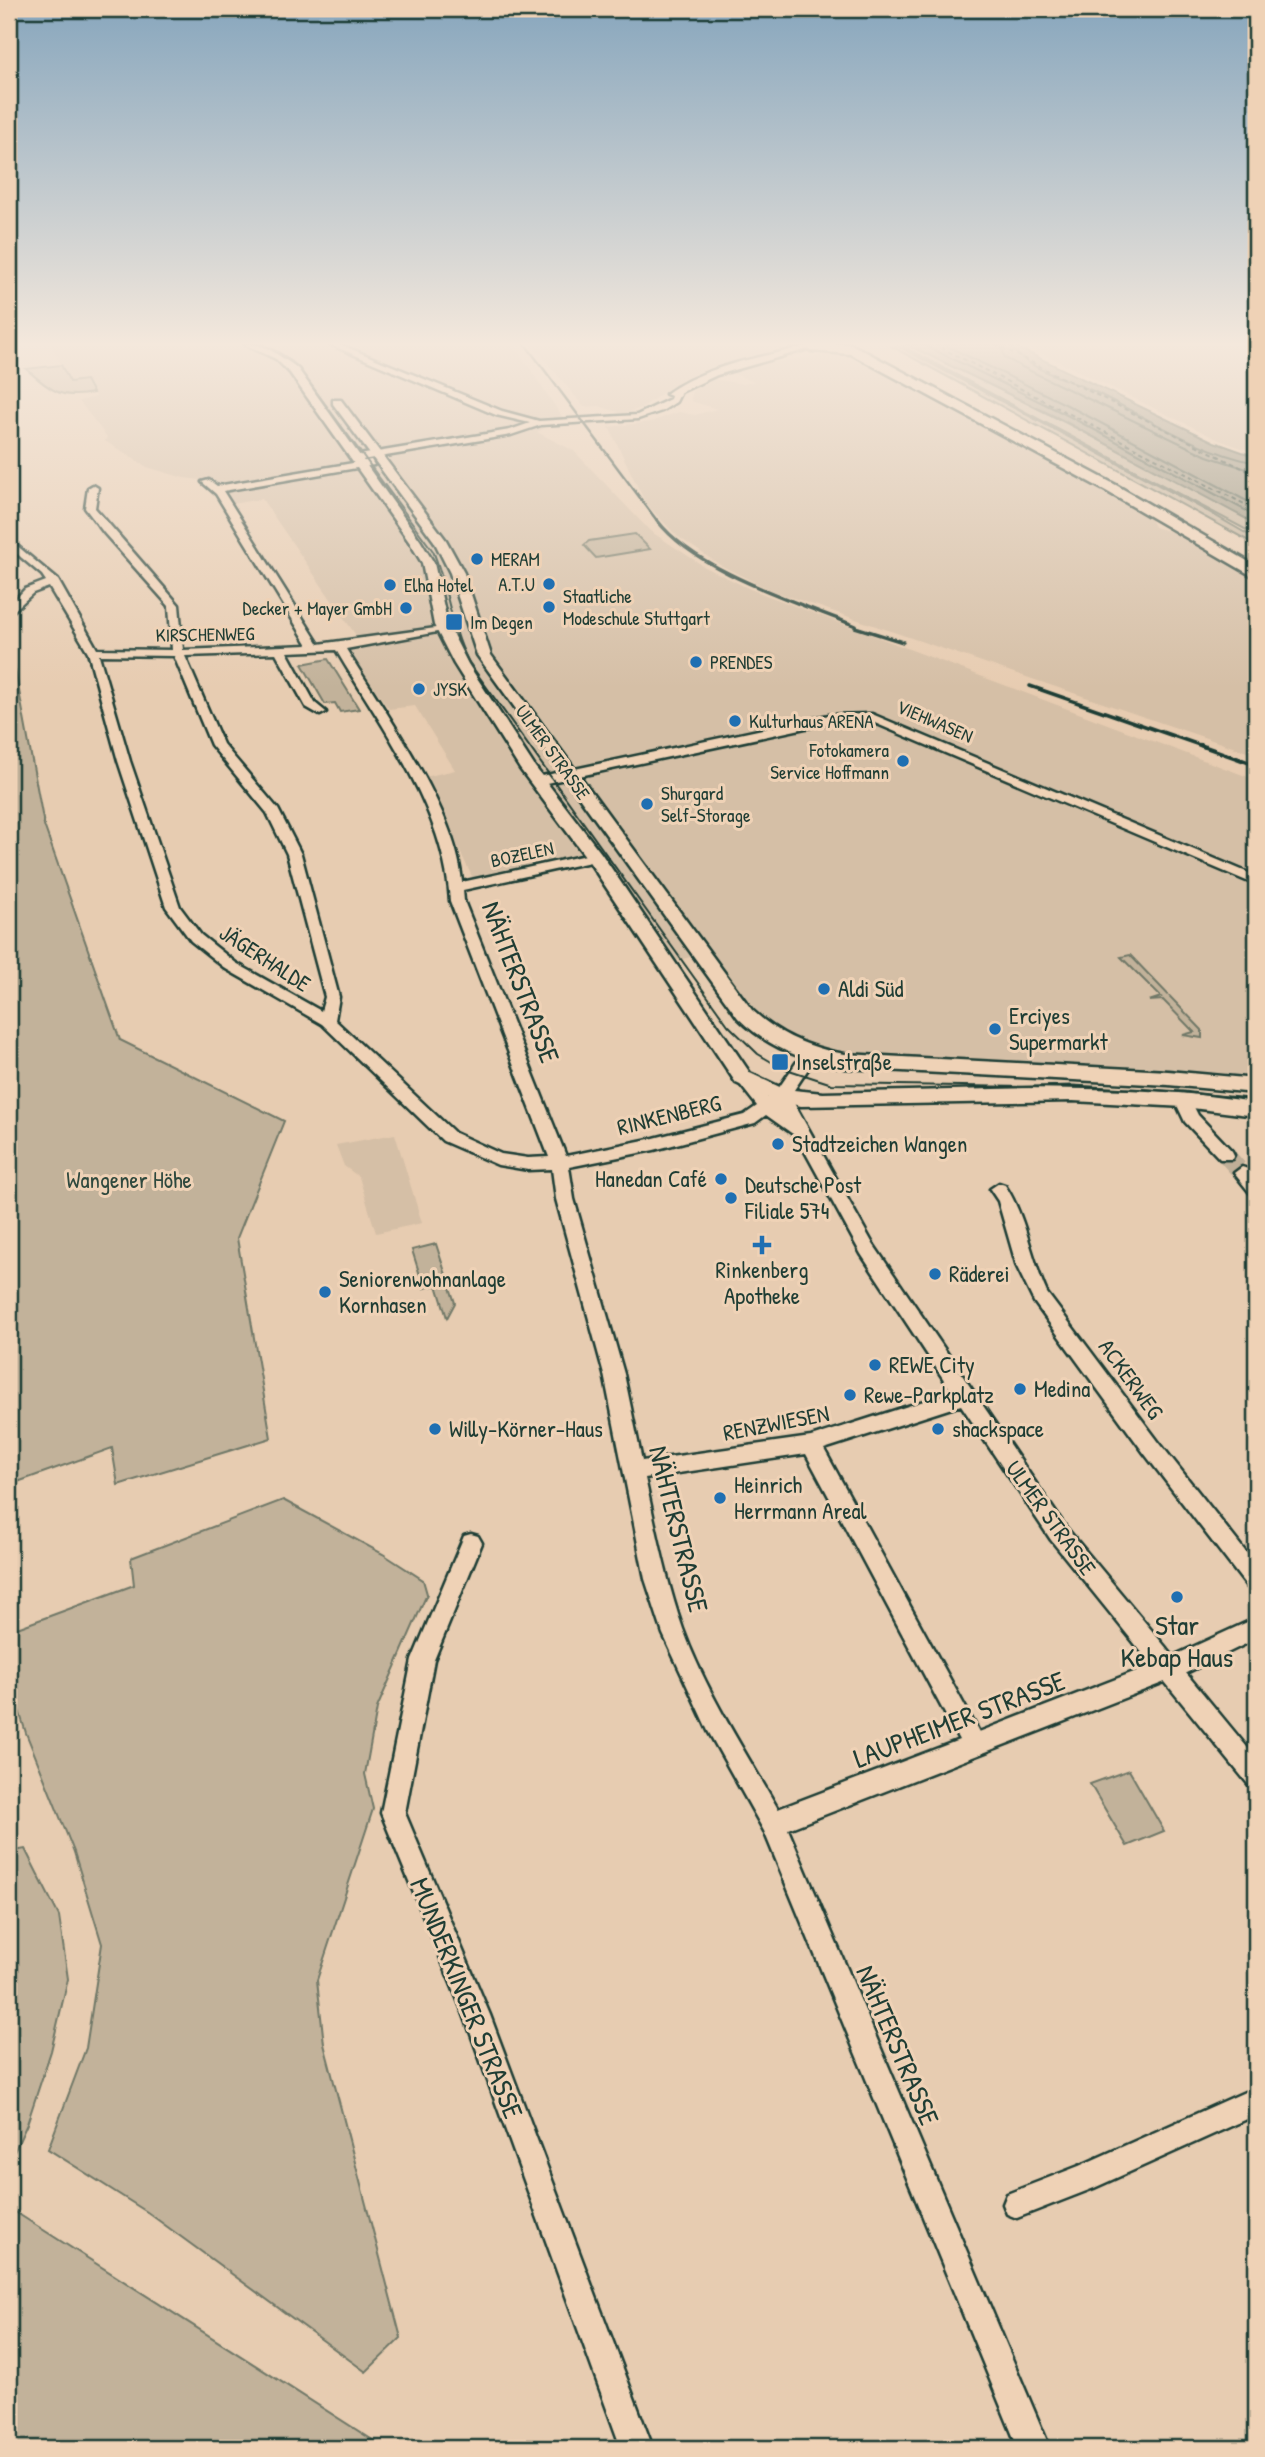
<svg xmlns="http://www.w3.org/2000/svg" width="1265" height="2457" viewBox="0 0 1265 2457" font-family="'Patrick Hand',sans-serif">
  <rect width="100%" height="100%" fill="#e7ccb1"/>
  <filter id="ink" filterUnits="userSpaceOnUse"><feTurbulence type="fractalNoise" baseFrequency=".0143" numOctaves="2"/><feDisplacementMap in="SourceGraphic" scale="14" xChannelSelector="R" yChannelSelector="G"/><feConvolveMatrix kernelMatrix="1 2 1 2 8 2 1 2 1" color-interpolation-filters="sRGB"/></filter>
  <g filter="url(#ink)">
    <path fill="#d5bfa6" d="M51 344H513L563 418 537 432 574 451 650 531 705 567 750 589 1256 780V1080L855 1055 815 1047 785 1035 760 1019 710 952 655 966 584 859 475 883 425 777 455 770 415 706 389 709 347 650 364 647 262 499 231 504 224 493 209 481 184 478 147 467 105 441 107 437 79 401 96 397 86 380 70 382Z
      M532 344H812L755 354 694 375 673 386 641 408 624 414 599 406 584 407Z
      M1023 344H1256V453L1219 440Z
      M846 352 1148 514 1154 527 1182 535 1256 580V755L770 590 720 565 677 536 646 504 609 427 650 422 679 412 695 415 717 409 691 401 692 391 713 379 743 384 754 382 732 373 755 365Z
      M395 1134 422 1223 376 1233 359 1177 344 1166 336 1145Z"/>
    <path fill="#c2b29a" stroke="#707867" stroke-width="2" d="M908 345C1026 402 1143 460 1256 524V535L902 346Z
      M891 346H898L1207 511 1256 539V545Z
      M61 365 70 382 86 380 93 393C60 400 51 390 26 369Z
      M635 534 650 549 596 558 584 545 589 541Z
      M9 637 44 825 120 1040 284 1121 237 1238 271 1438 118 1485 112 1448 9 1485Z
      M328 659 359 709 340 712 335 703 325 704 302 664Z
      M1130 955 1202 1030V1038L1183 1035 1194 1032 1163 1000 1149 1001 1161 997 1121 957Z
      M436 1244 455 1303 447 1318 437 1285 424 1288 412 1250Z
      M283 1500 383 1554 423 1580 427 1594 377 1708 365 1774 373 1809 317 1980 324 2044 401 2338 366 2372 147 2212 48 2149 86 2048 102 1944 74 1852 26 1733 9 1678V1631L134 1585 131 1558Z
      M1129 1770 1164 1831 1127 1846 1090 1784Z
      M25 1849 59 1916 68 1979 51 2051 27 2124 9 2163V1852Z
      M9 2208 385 2448H9Z"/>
    <path fill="#95917d" stroke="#666f60" stroke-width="2" d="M906 344H1010L1214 442 1256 457V524L1060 419Z"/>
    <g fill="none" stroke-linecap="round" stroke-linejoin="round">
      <path stroke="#4e5f51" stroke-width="2" d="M922 344 1063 413 1256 516
        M943 344 1067 405 1256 506
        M1000 344 1005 358 1020 366 1207 456 1256 472
        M1009 344C1024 369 1067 379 1093 391 1146 417 1197 451 1256 463"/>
      <path stroke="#314a3f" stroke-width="2" stroke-dasharray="4.5 3.5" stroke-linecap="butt" d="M934 344 1256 510
        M995 344 1256 475"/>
      <path stroke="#bfaf98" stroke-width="18" stroke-dasharray="18 9" stroke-linecap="butt" d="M1226 1155 1242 1173"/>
      <defs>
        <path id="minor" d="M329 344H339L502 411 539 421 637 415 670 399 671 396 666 394C705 365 764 357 811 345L815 347 717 375 681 392 676 402 662 411 638 419 541 425 511 435 356 461 353 456 510 430 530 423 496 415Z
          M371 460 374 465 223 491 319 644 443 627 448 630 346 649C384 711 456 809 462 882L595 853 602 857 595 861 463 890 464 901 566 1156 654 1138 744 1115 757 1106 735 1078 737 1074H749L768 1098 776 1092 805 1050H815L818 1054 790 1096 873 1244 1065 1526 1173 1656 1256 1618V1639L1186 1673 1256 1758V1788L1248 1784 1165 1682 788 1829 1050 2448H1018L764 1831 708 1731 663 1634 645 1579 604 1374 556 1199 552 1169 528 1170 498 1165 443 1141 322 1024 226 969 191 941 166 907 118 761 88 652 49 587 33 593 9 615V606L25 589 46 581 42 575 9 547V539L58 580 97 649 172 650 169 606 104 533 85 508 88 488 93 485 98 488 95 508 179 605 183 650 308 645 216 494 202 482 209 480 217 486ZM336 650C382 728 444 808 450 901L549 1157 528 1158 501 1154 455 1133 335 1020 339 997 301 854 278 809 223 744 185 656 276 653 306 707 320 715 326 712 315 703 287 652ZM99 655 174 656 211 745 267 813 287 854 325 997 321 1011 236 963 201 935 180 907 130 761ZM766 1115 797 1137 861 1254 952 1392 811 1437 642 1461 624 1374 574 1199 569 1167 654 1150 755 1123ZM961 1405 1051 1540 1152 1665 979 1732 824 1449ZM806 1454 959 1740 778 1809C745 1751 706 1692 683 1629 666 1580 656 1529 645 1478Z
          M872 714 1256 876V885L870 721 829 723 537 785 531 781 537 777 829 715Z
          M1183 1096 1189 1097 1198 1115 1232 1151 1234 1155 1232 1159H1220L1185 1122 1175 1101Z
          M1242 1167 1248 1169 1256 1178V1195L1250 1193 1234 1173Z
          M999 1183 1005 1185C1026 1217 1031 1258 1047 1293L1158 1441 1256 1565V1591L1248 1588 1144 1453 1034 1302 1017 1267 998 1201 990 1189Z
          M471 1534 478 1536 482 1543 434 1660 405 1813 490 2015 653 2448H621L464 2015 381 1813 412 1660 464 1536Z
          M1256 2087V2115L1094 2188 1017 2218 1007 2214 1003 2204 1007 2194 1079 2166Z"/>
        <path id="tertiary" d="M244 344C266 344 282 354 298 369L420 540 434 563 448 625 468 664 535 767 601 853 750 1073 784 1089 823 1093 1073 1087 1184 1093 1256 1102V1116L1184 1107 1073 1101 801 1106 770 1099 736 1083 588 860 520 769 454 664 434 625 422 563 410 543 290 373 276 359Z
          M333 400H341L446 540 464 573 491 655 752 1010C779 1035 809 1048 845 1054L1168 1071 1256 1079V1093L1168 1085 845 1068C804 1061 768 1048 738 1018L477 655 450 573 434 541 333 404Z"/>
        <path id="trunk" d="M808 344H851L1116 485 1256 566V578L1106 491 851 354 811 351 805 347Z"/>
      </defs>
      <use href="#minor" stroke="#1f3d34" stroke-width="5"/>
      <use href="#tertiary" stroke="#1f3d34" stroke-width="5"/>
      <use href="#trunk" stroke="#1f3d34" stroke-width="5"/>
      <use href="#minor" fill="#efd2b6" fill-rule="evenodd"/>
      <use href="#tertiary" fill="#efd2b6" fill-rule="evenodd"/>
      <use href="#trunk" fill="#efd2b6" fill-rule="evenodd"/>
      <path stroke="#1f3d34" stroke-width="2" d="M263 344 298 367 433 551C448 588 450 625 468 661L728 1025 758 1054 780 1067 832 1084 1145 1089 1256 1099"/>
      <path stroke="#1f3d34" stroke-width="2.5" d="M525 344 658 522"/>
      <path stroke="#1f3d34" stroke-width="3.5" d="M657 520C695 571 797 602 856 626
        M855 627 903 642
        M1030 686 1205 747"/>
      <path stroke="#1f3d34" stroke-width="4.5" d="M1200 745 1256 765"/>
    </g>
  </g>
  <linearGradient id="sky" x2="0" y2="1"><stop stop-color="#87a6bd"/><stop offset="0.5" stop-color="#f4e8dc"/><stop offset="1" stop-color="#f4e8dc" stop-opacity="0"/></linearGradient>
  <rect width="1265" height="688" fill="url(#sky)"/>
  <g fill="#1f6fb2" stroke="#efd2b6" stroke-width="2.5">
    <circle cx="477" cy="559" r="7"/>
    <circle cx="549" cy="584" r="7"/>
    <circle cx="390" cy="585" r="7"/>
    <circle cx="549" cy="607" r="7"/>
    <circle cx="406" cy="608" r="7"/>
    <rect x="445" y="613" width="18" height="18" rx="3.5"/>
    <circle cx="696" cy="662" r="7"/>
    <circle cx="419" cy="689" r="7"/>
    <circle cx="735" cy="721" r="7"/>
    <circle cx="903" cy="761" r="7"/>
    <circle cx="647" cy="804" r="7"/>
    <circle cx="824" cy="989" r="7"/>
    <circle cx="995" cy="1029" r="7"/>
    <rect x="771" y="1053" width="18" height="18" rx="3.5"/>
    <circle cx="778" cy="1144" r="7"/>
    <circle cx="721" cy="1179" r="7"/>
    <circle cx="731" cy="1198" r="7"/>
    <path d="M758.5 1234.5h7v7h7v7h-7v7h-7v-7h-7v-7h7z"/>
    <circle cx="935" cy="1274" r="7"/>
    <circle cx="325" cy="1292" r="7"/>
    <circle cx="875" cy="1365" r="7"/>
    <circle cx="1020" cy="1389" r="7"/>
    <circle cx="850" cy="1395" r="7"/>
    <circle cx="435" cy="1429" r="7"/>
    <circle cx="938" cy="1429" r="7"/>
    <circle cx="720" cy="1498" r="7"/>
    <circle cx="1177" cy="1597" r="7"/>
  </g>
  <g text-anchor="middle" stroke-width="6" stroke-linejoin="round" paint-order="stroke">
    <g font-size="19" fill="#1f3d34" stroke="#efd2b6" text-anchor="start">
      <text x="491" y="566">MERAM</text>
      <text x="535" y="591" text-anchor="end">A.T.U</text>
      <text x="404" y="592">Elha Hotel</text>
      <text x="563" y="603">Staatliche<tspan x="563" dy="22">Modeschule Stuttgart</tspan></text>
      <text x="392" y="615" text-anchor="end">Decker + Mayer GmbH</text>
      <text x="470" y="629">Im Degen</text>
      <text x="710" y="669">PRENDES</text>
      <text x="433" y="696">JYSK</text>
      <text x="749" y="728">Kulturhaus ARENA</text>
      <text x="889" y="757" text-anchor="end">Fotokamera<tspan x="889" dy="22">Service Hoffmann</tspan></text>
      <text x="661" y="800">Shurgard<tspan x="661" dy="22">Self-Storage</tspan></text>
    </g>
    <g font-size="19" fill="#1f3d34" stroke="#efd2b6">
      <text transform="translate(205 634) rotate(-1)" y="7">KIRSCHENWEG</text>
      <text transform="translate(935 721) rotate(23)" y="7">VIEHWASEN</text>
      <text transform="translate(553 752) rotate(54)" y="7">ULMER STRASSE</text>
      <text transform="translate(522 854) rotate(-12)" y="7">BOZELEN</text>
    </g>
    <g font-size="23" fill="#1f3d34" stroke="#efd2b6">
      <text transform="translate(265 958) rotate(33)" y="8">JÄGERHALDE</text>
      <text transform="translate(669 1115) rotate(-14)" y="8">RINKENBERG</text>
      <text transform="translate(1131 1379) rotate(54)" y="8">ACKERWEG</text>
      <text transform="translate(776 1423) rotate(-11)" y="8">RENZWIESEN</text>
      <text transform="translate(1051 1518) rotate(54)" y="8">ULMER STRASSE</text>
    </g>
    <g font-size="23" fill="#1f3d34" stroke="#efd2b6" text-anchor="start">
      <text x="838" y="997">Aldi Süd</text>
      <text x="1009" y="1024">Erciyes<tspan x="1009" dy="26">Supermarkt</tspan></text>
      <text x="796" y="1070">Inselstraße</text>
      <text x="792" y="1152">Stadtzeichen Wangen</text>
      <text x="707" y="1187" text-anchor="end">Hanedan Café</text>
      <text x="745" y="1193">Deutsche Post<tspan x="745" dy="26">Filiale 574</tspan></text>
      <text x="762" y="1278" text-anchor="middle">Rinkenberg<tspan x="762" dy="26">Apotheke</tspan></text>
      <text x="949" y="1282">Räderei</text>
      <text x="339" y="1287">Seniorenwohnanlage<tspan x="339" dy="26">Kornhasen</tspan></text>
      <text x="889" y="1373">REWE City</text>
      <text x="1034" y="1397">Medina</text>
      <text x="864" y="1403">Rewe-Parkplatz</text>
      <text x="449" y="1437">Willy-Körner-Haus</text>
      <text x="952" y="1437">shackspace</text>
      <text x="734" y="1493">Heinrich<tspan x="734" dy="26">Herrmann Areal</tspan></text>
    </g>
    <g font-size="23" fill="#2f493e" stroke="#efd2b6">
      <text x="129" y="1188">Wangener Höhe</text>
    </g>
    <g font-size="28" fill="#1f3d34" stroke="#efd2b6">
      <text transform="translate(521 982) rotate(69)" y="10">NÄHTERSTRASSE</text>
      <text transform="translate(679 1529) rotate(76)" y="10">NÄHTERSTRASSE</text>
      <text transform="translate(959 1719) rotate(-21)" y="10">LAUPHEIMER STRASSE</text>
      <text transform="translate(467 1998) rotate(68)" y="10">MUNDERKINGER STRASSE</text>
      <text transform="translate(898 2045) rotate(67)" y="10">NÄHTERSTRASSE</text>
    </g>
    <g font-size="28" fill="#1f3d34" stroke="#efd2b6">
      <text x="1177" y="1635">Star<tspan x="1177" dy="32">Kebap Haus</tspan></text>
    </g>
  </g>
  <rect width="1265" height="2457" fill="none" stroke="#efd2b6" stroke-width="35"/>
  <rect x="18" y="18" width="1230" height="2422" fill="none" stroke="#1f3d34" stroke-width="2.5" filter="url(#ink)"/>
</svg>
